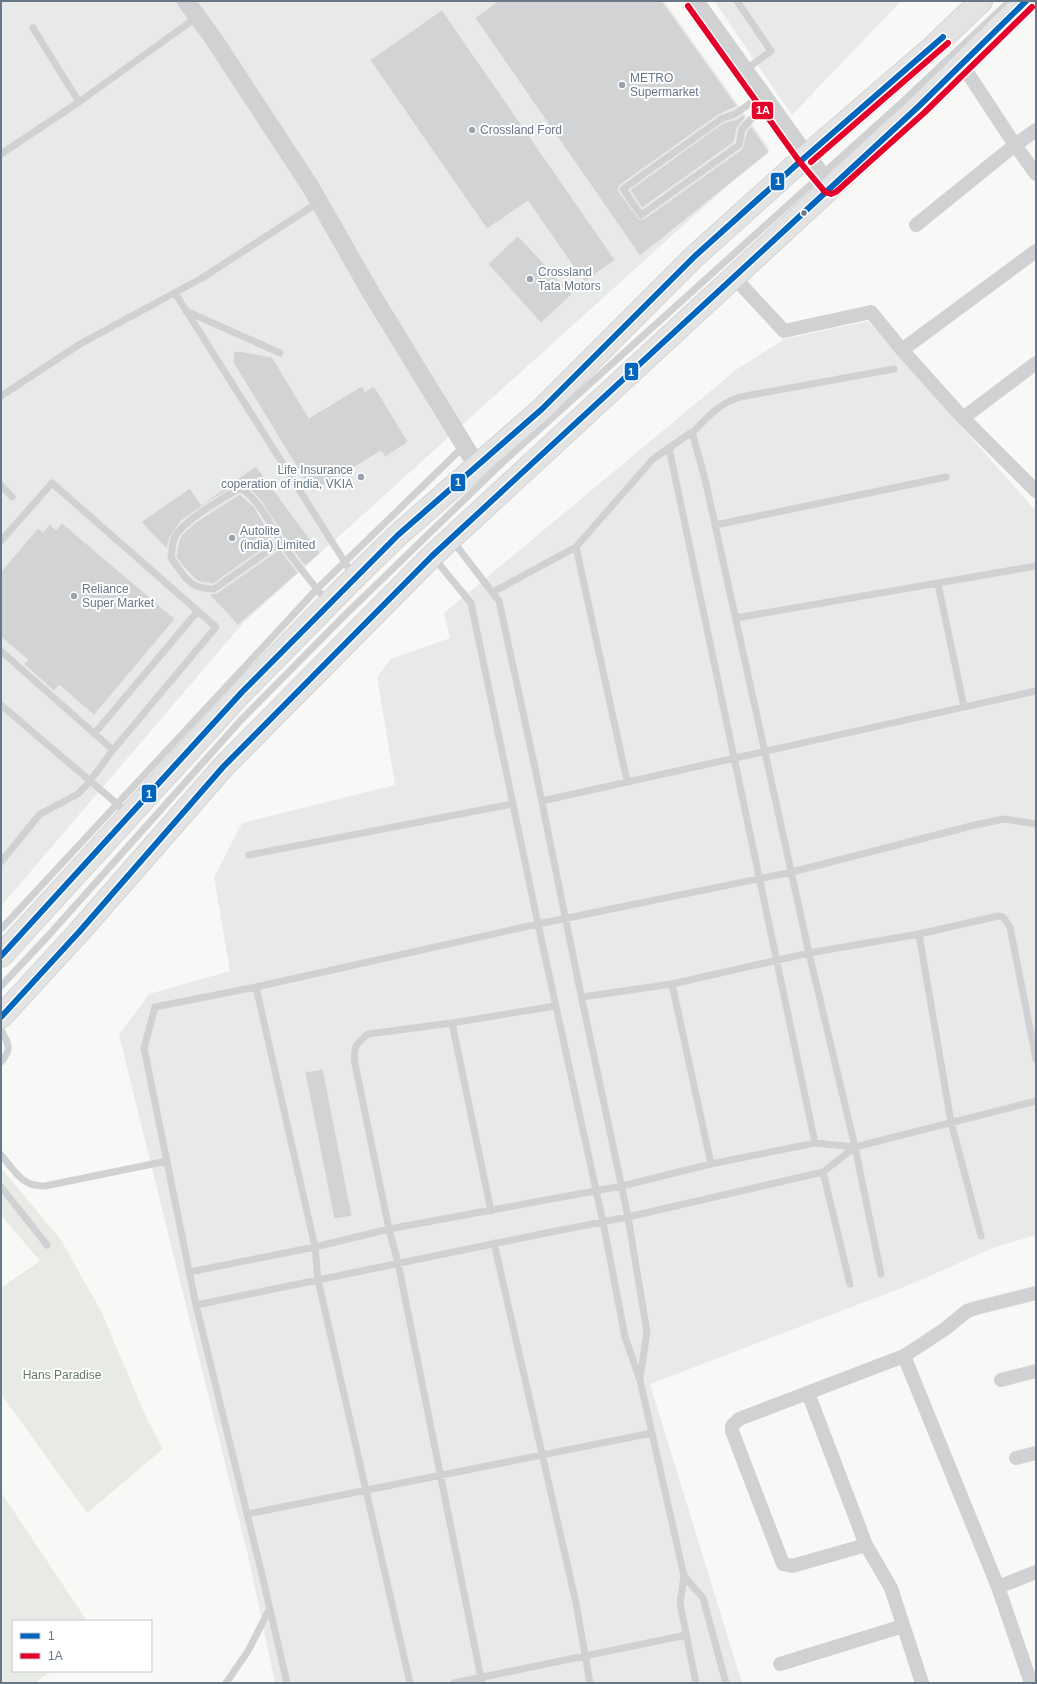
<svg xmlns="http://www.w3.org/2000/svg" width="1037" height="1684" viewBox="0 0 1037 1684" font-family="Arial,sans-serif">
  <rect width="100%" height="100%" fill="#f8f8f7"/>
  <path fill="#e8eaea" d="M1 1H664L769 148 244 622 1 906Z
    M714 1H901L792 115Z
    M868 321 1036 511V1235L993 1248 909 1285 650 1384 742 1683H275L249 1560 119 1035 149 994 230 971 214 877 242 823 395 785 377 677 391 659 450 638 444 613 737 369 785 339Z"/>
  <path fill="#e8ebe5" d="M1 1168 61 1240 101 1311 147 1419 163 1449 87 1513 1 1394V1288L40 1261 1 1215Z
    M1 1492 87 1621H13V1671H51L35 1683H1Z"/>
  <path fill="#d2d3d4" stroke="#e8e8e7" d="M498 1H662L737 106 718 115 620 185 618 189 619 192 639 219H644L742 149 747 131 751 126 769 152 640 256 475 18Z
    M442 10 615 260 584 282 528 201 487 229 370 60Z
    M743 115 745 118 737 128 734 142 642 208 630 190 723 123 737 119Z
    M518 236 572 294 541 323 488 264Z
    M239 351 272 357 309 418 362 386 365 392 374 386 408 442 385 457 381 451 312 492 233 362 234 352Z
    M256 466 320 553 305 566 285 539 262 502 250 489 241 483 211 500 181 521 170 537 167 549 141 522 190 488 201 505Z
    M240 494 255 508 274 541 213 584 200 582 196 580 184 567 176 557 179 541 182 535 196 522Z
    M62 523 175 619 94 715 59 685 54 691 24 664 28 660 1 637V572L38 528 43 532 50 524 56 530Z
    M280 549 298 573 238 625 209 594 217 593Z
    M323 1069 352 1216 334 1219 305 1072Z"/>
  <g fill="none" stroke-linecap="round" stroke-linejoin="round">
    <defs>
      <path id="primary" d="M1 956 242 692 354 578 398 535 542 409 695 256 795 166 934 46 981 1
        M1 1017 79 932 223 767 432 556 919 106 1026 1"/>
    </defs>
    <use href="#primary" stroke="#d4d4d5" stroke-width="24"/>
    <path stroke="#d0d1d2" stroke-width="7" d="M737 1 771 51 745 70
      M33 28 79 102
      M762 95 735 114 721 119 623 189 641 215 739 145 742 129 767 102
      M1 154 79 102 197 17
      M175 293 353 575
      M186 311 280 353
      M1 396 80 344 202 278 319 202
      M692 433C708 417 718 404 740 397L894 369
      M669 448 815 1143
      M1 485 12 497
      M715 525 946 477
      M452 540 499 601 535 768 581 995 628 1217 647 1332 640 1378
      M1 541 52 483 216 627 113 750 90 781 78 794 40 814 1 862
      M281 542 214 589C188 589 185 576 171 558 172 552 172 545 174 539 180 522 224 498 240 488 260 500 269 523 281 542 295 562 311 582 327 601
      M576 547 627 781
      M434 558 471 603 538 924 603 1222 625 1337 640 1380 684 1576 680 1603 696 1683
      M938 584 964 707
      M493 592 576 547 653 459 692 432 705 479 809 953 855 1147 881 1274
      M736 618 1036 566
      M1 651 113 750
      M1 705 129 814
      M94 734 197 612
      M542 801 1036 691
      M249 855 512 804
      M1 929 317 589 464 446
      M919 934 951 1122 981 1236
      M672 984 711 1164
      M1 986 48 936 241 720 344 616 503 462 899 105 1010 1
      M256 987 315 1247 318 1280 410 1683
      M582 997 672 984 809 953 919 934 998 916 1003 917 1010 927 1036 1059
      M452 1023 491 1211
      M1 1030C9 1044 12 1049 1 1062
      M1 1155C15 1171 22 1187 45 1186L167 1161
      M823 1172 850 1284
      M1 1187 47 1245
      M494 1243 576 1603 590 1683
      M189 1272 315 1247 389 1229 622 1186 711 1164 815 1143 855 1147 1036 1101
      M196 1305 551 1232 628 1217 823 1172 855 1147
      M247 1514 652 1433
      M684 1576 703 1598 726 1683
      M226 1683 248 1651 270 1608
      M287 1683 263 1579 196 1305 144 1048 155 1007 256 987 538 924 792 872 975 825 1004 819 1036 824
      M454 1683 686 1635
      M482 1683 398 1263 389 1229 355 1064C353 1048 355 1044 368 1034L452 1023 555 1006"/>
    <path stroke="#d0d1d2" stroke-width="14" d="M961 63 1015 145 1036 174
      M916 225 1015 145 1036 130
      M733 276 784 331 871 312 902 350 963 418 1036 491
      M902 350 1036 251
      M963 418 1036 363
      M904 1356 998 1587 1031 1683
      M1001 1380 1036 1371
      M808 1393 866 1545 891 1588 922 1683
      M1016 1458 1036 1453
      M866 1545 792 1566 783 1564 732 1431V1426L739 1419 904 1356 945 1329 967 1311 976 1308 1036 1293
      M998 1587 1036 1572
      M780 1664 903 1626"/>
    <path stroke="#d0d1d2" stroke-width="18" d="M186 1 213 38 310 186 371 293 477 466
      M695 1 806 156 831 186"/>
    <use href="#primary" stroke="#e3e3e3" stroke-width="22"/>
    <defs>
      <path id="bus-1" d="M1 956 242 692 398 535 542 409 695 256 795 166 943 37
        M1 1017 79 932 223 767 432 556 919 106 1026 1"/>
      <path id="bus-2" d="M688 6 799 161 825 192 831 194 836 192 925 112 1032 7
        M811 162 948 43"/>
    </defs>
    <use href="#bus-1" stroke="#fff" stroke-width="9"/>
    <use href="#bus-2" stroke="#fff" stroke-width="9"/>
    <use href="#bus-1" stroke="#0065bd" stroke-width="6"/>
    <use href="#bus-2" stroke="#e4002b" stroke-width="6"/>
  </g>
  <g fill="#9aa4af" stroke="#fff" stroke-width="1.5">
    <circle cx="622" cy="85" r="4"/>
    <circle cx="472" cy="130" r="4"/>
    <circle cx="530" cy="279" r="4"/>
    <circle cx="361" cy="477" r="4"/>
    <circle cx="232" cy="538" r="4"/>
    <circle cx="74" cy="596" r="4"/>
  </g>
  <circle fill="#687788" stroke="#fff" stroke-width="1.5" cx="804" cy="213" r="3.5"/>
  <g text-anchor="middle" stroke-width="4" stroke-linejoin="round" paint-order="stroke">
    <g font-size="12" fill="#687788" stroke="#fff" text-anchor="start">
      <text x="630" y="82">METRO<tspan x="630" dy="14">Supermarket</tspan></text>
      <text x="480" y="134">Crossland Ford</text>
      <text x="538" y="276">Crossland<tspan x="538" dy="14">Tata Motors</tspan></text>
      <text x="353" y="474" text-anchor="end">Life Insurance<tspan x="353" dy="14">coperation of india, VKIA</tspan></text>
      <text x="240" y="535">Autolite<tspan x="240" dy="14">(india) Limited</tspan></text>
      <text x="82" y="593">Reliance<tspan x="82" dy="14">Super Market</tspan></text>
    </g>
    <g font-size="12" fill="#667a63" stroke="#fff">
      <text x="62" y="1379">Hans Paradise</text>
    </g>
  </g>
  <g stroke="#fff" stroke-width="1.5">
    <rect x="751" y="101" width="23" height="19" rx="4" fill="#e4002b"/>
    <rect x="770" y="172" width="15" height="19" rx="4" fill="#0065bd"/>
    <rect x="624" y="362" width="15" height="19" rx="4" fill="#0065bd"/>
    <rect x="450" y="473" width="16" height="19" rx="4" fill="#0065bd"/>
    <rect x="141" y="784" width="16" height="19" rx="4" fill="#0065bd"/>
  </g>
  <g font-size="11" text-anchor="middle" font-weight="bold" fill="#fff">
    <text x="763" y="114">1A</text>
    <text x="778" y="185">1</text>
    <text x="631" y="376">1</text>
    <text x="458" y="486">1</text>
    <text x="149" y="798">1</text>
  </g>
  <rect width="1037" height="1684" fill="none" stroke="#687788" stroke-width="4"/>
  <rect x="12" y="1620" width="140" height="52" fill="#ffffff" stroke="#c3c9cf"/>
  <rect x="20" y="1633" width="20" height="6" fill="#0065bd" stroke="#c3c9cf"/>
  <text x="48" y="1640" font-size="12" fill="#687788">1</text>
  <rect x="20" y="1653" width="20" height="6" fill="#e4002b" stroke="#c3c9cf"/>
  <text x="48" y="1660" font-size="12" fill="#687788">1A</text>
</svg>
